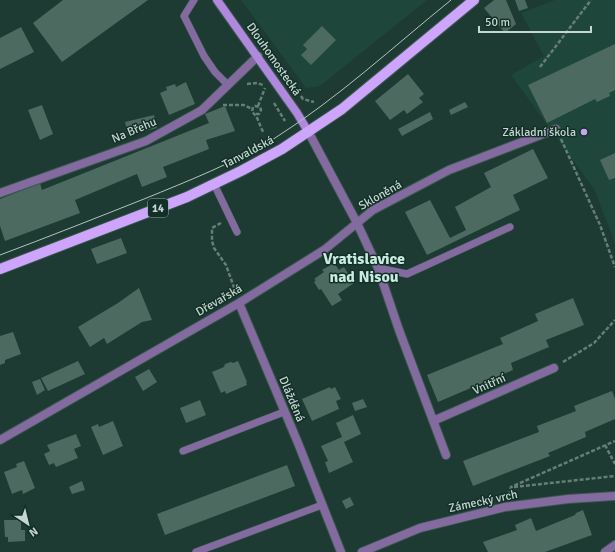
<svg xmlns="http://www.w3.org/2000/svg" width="615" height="552" viewBox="0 0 615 552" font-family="Signika,sans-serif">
  <rect width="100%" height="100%" fill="#1d3b32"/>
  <path fill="#1f463b" d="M241 0H427L320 86 306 88Z
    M555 0H615V243L594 189 511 75 544 56 521 13Z"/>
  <path fill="#4c6a60" d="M63 0H148L62 62 33 23Z
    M494 0H506L516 24 505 33 484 8Z
    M515 0H525L528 8 519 11Z
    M322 26 336 40 311 65 301 55 307 49 303 45Z
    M21 27 34 52 0 69V38Z
    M615 44V90L609 93 610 96 597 102 595 99 547 123 528 85Z
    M408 74 424 94 419 98 423 102 407 114 404 110 390 120 375 101Z
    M186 82 195 104 169 115 160 93 167 90 166 87 175 84 176 87Z
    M465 102 468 107 451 115 449 110Z
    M42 105 53 134 40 140 28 110Z
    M225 106 235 131 206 140 209 149 163 167 167 177 142 187 137 174 75 200 80 213 5 241 0 226V199L40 183 42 190 209 123 205 114Z
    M430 112 433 119 402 136 398 129Z
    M154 115 157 128 128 135 125 122Z
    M533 149 548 178 513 195 520 210 427 255 405 212 430 200 450 238 466 230 455 207 491 187 484 173Z
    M615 153V178L609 180 600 160Z
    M121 238 127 253 97 264 91 249Z
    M334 263 339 270 344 267 354 283 338 294 342 300 332 306 321 289 319 290 314 282 316 280 314 279 324 272 322 270Z
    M139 288 152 320 142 322 107 344 104 338 90 347 78 327 118 303Z
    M573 298 584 325 546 340 549 347 511 363 513 370 438 402 427 375 503 344 500 338 538 321 535 314Z
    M13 332 21 354 5 360V363L0 365V336Z
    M78 361 85 374 48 391 41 378Z
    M238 361 247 382H246L247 385 226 394 225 391 221 393 212 372 224 367 225 364 231 362 233 363Z
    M149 369 157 382 143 391 135 377Z
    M40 379 45 390 37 395 32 382Z
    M330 387 331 389 335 387 341 399 336 401 339 409 312 421 302 399Z
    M612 391 615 399V419L585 432 586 437 548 453 550 456 473 486 463 461 539 432 537 426 576 411 574 406Z
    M363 399 367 407 355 411 352 403Z
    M200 400 206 415 186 423 180 408Z
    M353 415 361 434 344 442 353 462 329 473 325 462 328 461 321 446 342 437 336 423Z
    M113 421 123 446 103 455 91 427 98 424 99 427Z
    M76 434 81 446 74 449 78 458 56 467 54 463 49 465 44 454 50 451 47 445Z
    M24 461 35 488 23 494 22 490 12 494 4 472 17 467 16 464Z
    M287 465 295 486 165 535 157 514Z
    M82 481 85 490 72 494 69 487Z
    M350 497 354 505 346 509 342 501Z
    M583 510 592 535 545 552H488L483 542 517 530 515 525 531 518 536 531 575 515 576 513Z
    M4 520H21V530H25V541L8 542V537H5Z"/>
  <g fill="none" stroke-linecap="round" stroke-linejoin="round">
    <defs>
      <path id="lane" d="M194 0 184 16 204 56 215 72 228 85
        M214 184 237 232
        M378 268 407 274 510 227
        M183 451 284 412
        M196 552 322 505"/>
      <path id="street" d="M309 133 357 223 378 268 399 330 446 455
        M0 193 146 141 202 110 258 56
        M239 303 298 443 341 552
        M433 421 554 368
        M0 440 239 303 324 250 373 210 449 170 556 129
        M362 552 420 528 505 507 568 499 615 496
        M605 552 615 545"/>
      <path id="secondary" d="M217 0 297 113 309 133"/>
      <path id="primary" d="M0 269 187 197 241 171 282 149 342 109 474 0"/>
    </defs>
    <use href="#lane" stroke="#3b574e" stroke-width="8"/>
    <use href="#street" stroke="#3b574e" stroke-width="10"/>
    <use href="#secondary" stroke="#3b574e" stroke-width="10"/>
    <use href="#primary" stroke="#3b574e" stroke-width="12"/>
    <path stroke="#667e76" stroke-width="2.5" stroke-dasharray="4 2" stroke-linecap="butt" d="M540 67 591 0
      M247 84 257 83 263 85
      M301 96 303 99 314 102
      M274 103 285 121
      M223 105H244L252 109
      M258 106 265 88
      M256 114H259L261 110 260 107 255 106 253 107 252 112C259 117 259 126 264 133
      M561 139 600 225 615 267
      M221 223 212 228V241L214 248 226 265 236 293
      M563 362 594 343 615 320
      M605 445 615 464
      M514 487 615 476
      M509 495 511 487 615 441"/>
    <use href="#lane" stroke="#836ba0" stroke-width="7"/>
    <use href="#street" stroke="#836ba0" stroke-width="8"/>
    <use href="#secondary" stroke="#b088de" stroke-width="8"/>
    <use href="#primary" stroke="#cea5fd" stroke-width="10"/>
    <path stroke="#b2c3bd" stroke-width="1" d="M0 255C48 237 96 218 144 199 188 181 234 163 275 138 338 98 393 47 451 0"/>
  </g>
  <circle fill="#c7a6ef" stroke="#133028" stroke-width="1.5" cx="584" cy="132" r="4"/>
  <g text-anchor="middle" stroke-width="3" stroke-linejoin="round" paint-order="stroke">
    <rect fill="#133028" stroke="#90a49e" stroke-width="1" x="148" y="199" width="20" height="18" rx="3"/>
    <g font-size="11" font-weight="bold" fill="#c6d6d0">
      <text x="158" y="212">14</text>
    </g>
    <g font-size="12" fill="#c6d6d0" stroke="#133028">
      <text transform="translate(274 59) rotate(55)" y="4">Dlouhomostecká</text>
      <text transform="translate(134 130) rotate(-23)" y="4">Na Břehu</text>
      <text transform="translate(248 152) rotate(-28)" y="4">Tanvaldská</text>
      <text transform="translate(380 195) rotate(-30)" y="4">Skloněná</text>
      <text transform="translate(219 300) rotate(-30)" y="4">Dřevařská</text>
      <text transform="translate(489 384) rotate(-24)" y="4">Vnitřní</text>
      <text transform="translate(292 399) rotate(67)" y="4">Dlážděná</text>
      <text transform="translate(483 501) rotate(-12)" y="4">Zámecký vrch</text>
    </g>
    <g font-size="12" fill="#c6d6d0" stroke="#133028" text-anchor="end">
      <text x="576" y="136">Základní škola</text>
    </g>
    <g font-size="16" font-weight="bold" fill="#caece0" stroke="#133028">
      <text x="364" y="264">Vratislavice<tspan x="364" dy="18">nad Nisou</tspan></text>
    </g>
  </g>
  <g transform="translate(28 524) rotate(145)" stroke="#133028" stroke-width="3" paint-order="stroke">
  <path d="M0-3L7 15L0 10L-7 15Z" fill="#c6d6d0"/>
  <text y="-6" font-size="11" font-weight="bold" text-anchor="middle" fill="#c6d6d0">N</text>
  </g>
  <path d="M479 26v6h112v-6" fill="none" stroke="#c6d6d0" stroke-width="2"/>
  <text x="485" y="26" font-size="12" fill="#c6d6d0" stroke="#133028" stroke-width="3" paint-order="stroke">50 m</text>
</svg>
